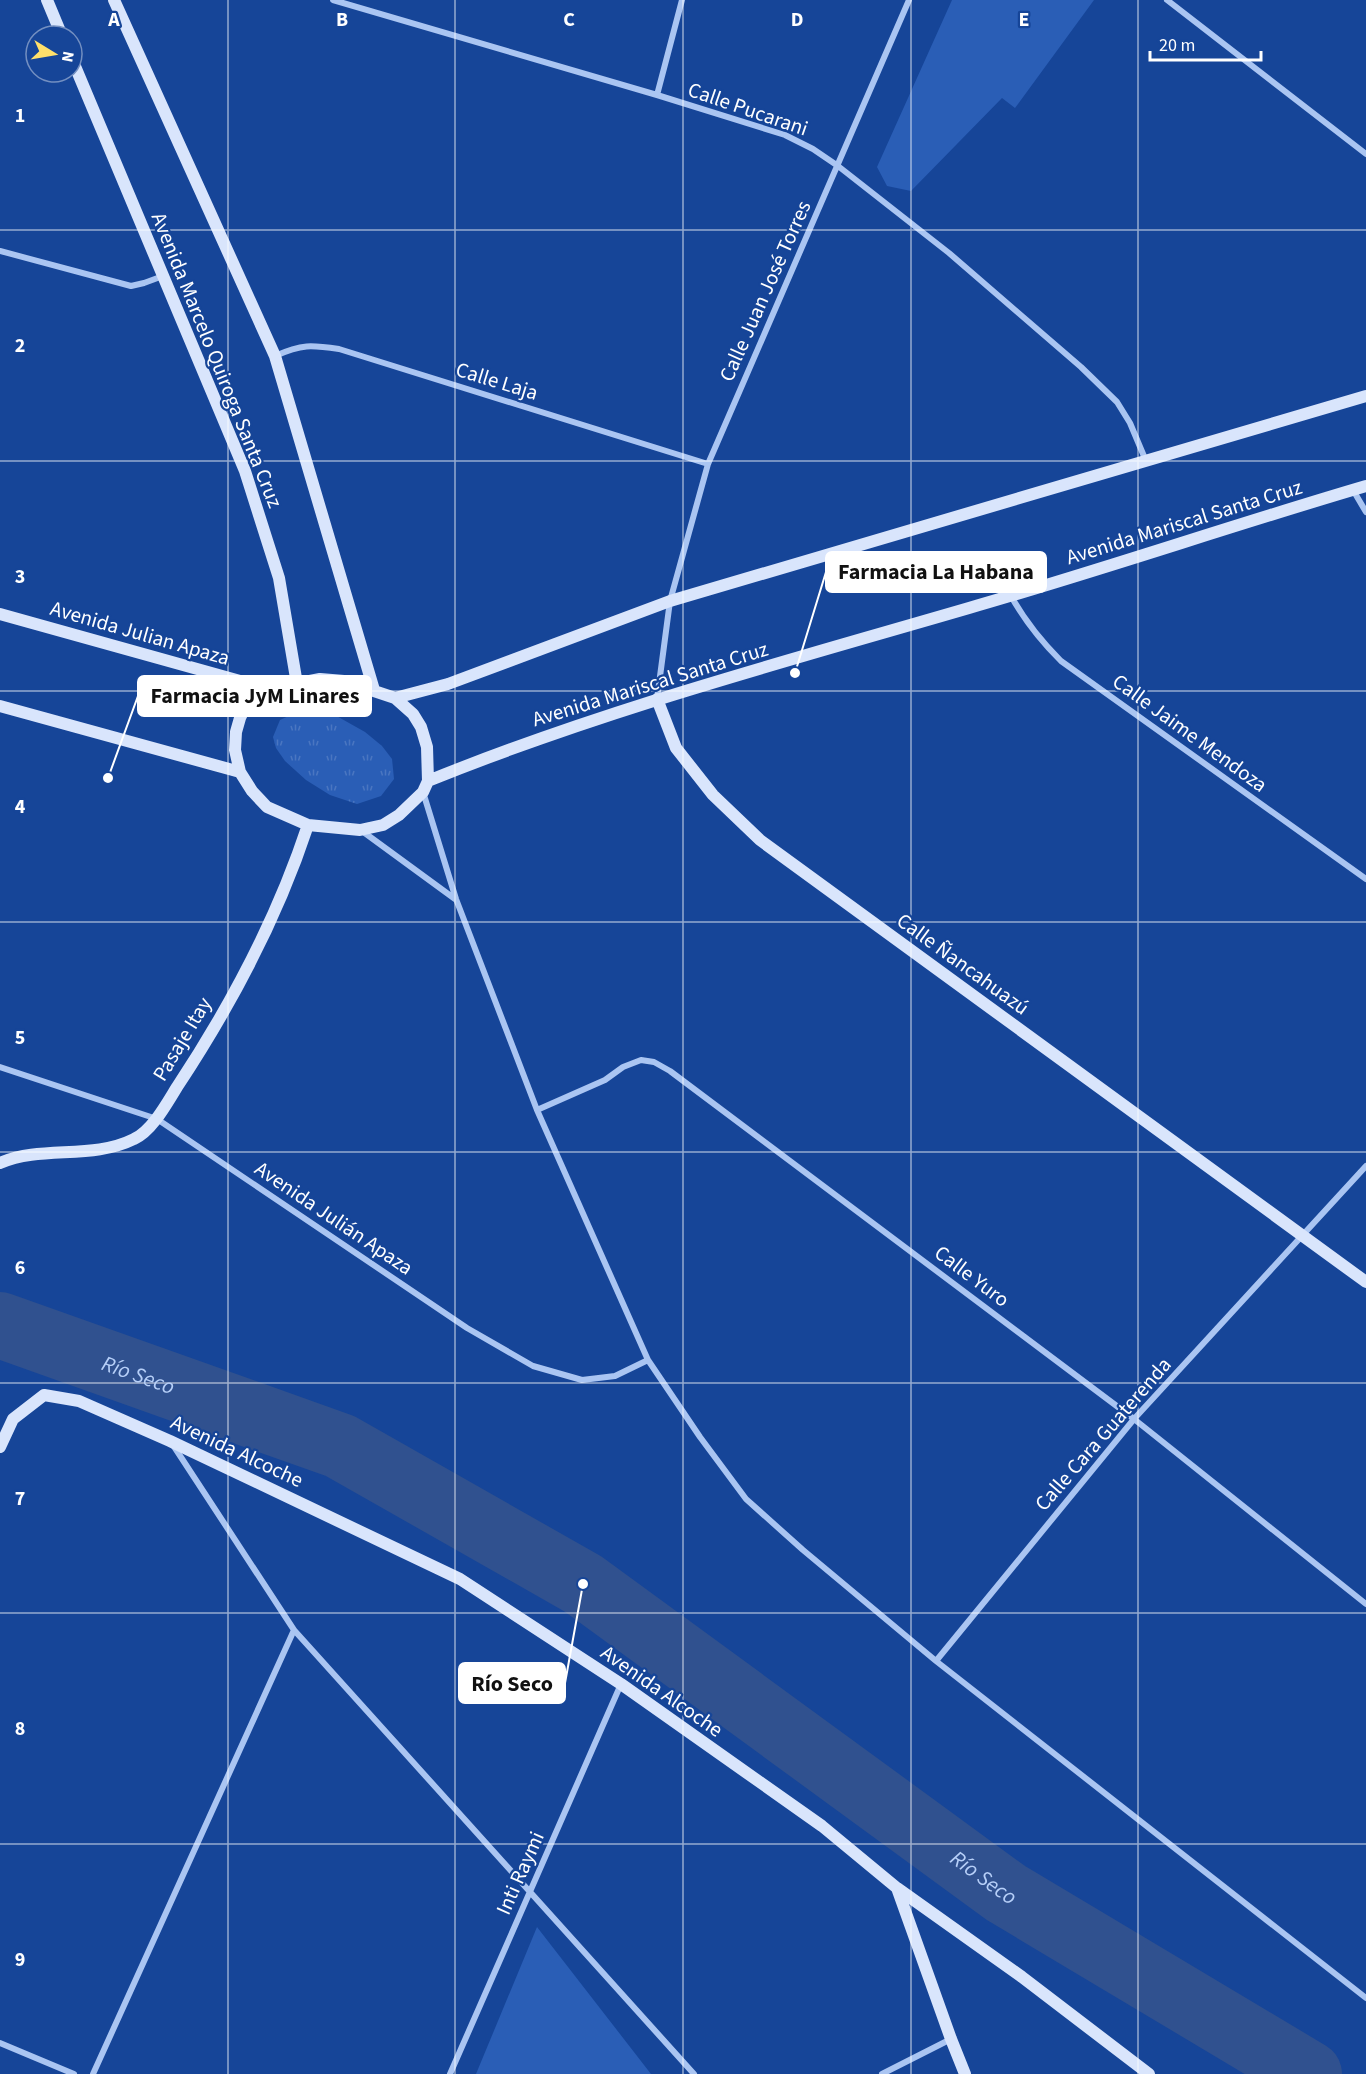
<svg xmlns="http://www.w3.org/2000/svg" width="1366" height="2074" viewBox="0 0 1366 2074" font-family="'Source Sans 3',sans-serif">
  <defs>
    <pattern id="grass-tufts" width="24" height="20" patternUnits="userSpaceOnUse" patternTransform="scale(1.5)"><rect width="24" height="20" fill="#2a5eb6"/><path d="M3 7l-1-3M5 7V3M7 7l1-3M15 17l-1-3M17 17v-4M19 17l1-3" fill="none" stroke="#4a76c1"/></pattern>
  </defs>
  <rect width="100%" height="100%" fill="#164598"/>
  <path fill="url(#grass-tufts)" d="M302 710 333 714 365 732 382 746 392 759 394 779 381 796 357 804 330 795 306 780 285 761 276 748 273 737 280 720Z"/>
  <path fill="#2a5eb6" d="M952 0H1094L1015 108 1002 98 911 191 887 186 877 167Z
    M537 1927 651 2074H476Z"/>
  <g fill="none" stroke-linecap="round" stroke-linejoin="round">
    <path stroke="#30518f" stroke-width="66" id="s1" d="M0 1325 340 1446 583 1584 1006 1893 1309 2074"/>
    <path stroke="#aac5f2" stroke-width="6" d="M333 0 657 95 785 135 813 149 838 166 949 253 1081 367 1117 402 1130 423 1146 461
      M1167 0 1366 154
      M657 95 682 0
      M0 251 131 286 144 283 163 276
      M275 356C302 344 311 345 339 349L708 464
      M1353 490 1366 512
      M1011 596C1025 621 1041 641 1061 661L1366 879
      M657 699 670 601 708 464 909 0
      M423 792 456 899 537 1110 648 1360 700 1437 746 1499 803 1550 936 1661 1366 1998
      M362 831 455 899
      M0 1067 157 1119 467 1328 533 1366 582 1380 615 1376 648 1360
      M537 1110 605 1080 623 1067 641 1060 654 1062 670 1071 1134 1419 1366 1604
      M173 1445 294 1630 694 2074
      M936 1661 1134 1419 1366 1166
      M0 2043 74 2074
      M93 2074 294 1630
      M450 2074 621 1684
      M882 2074 951 2039"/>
    <path stroke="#d9e5fc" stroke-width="12" d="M47 0 62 36
      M114 0 275 356 374 690
      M72 59 245 471 279 578 297 684
      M0 614 269 689
      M395 698 413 714 421 727 427 747 428 781 423 792 399 815 383 825 360 830 308 825 267 807 252 791 240 772 235 750 236 732 240 718 247 703 269 689 320 679 344 681 395 698 448 684 670 601 1366 396
      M657 699 676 748 713 795 760 840 1366 1282
      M0 706 240 772
      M428 781C603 710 787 661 969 608 1102 570 1233 525 1366 486
      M0 1163C42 1145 92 1160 134 1139 152 1131 167 1103 177 1087 230 1007 278 916 308 825
      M0 1447 13 1419 44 1395 79 1401 170 1441 460 1579 621 1684 822 1826 897 1888 1022 1977 1149 2074
      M897 1888 951 2039 965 2074"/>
  </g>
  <path fill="none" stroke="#fff" stroke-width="1.5" stroke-opacity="0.55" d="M228 0V2074M455 0V2074M683 0V2074M911 0V2074M1138 0V2074M0 230H1366M0 461H1366M0 691H1366M0 922H1366M0 1152H1366M0 1383H1366M0 1613H1366M0 1844H1366"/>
  <g text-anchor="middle" stroke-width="4.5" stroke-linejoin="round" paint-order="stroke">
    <g font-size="21" fill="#fff" stroke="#164598">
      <text transform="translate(748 109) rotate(19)" y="7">Calle Pucarani</text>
      <text transform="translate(765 291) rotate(-66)" y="7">Calle Juan José Torres</text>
      <text transform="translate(217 360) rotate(68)" y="7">Avenida Marcelo Quiroga Santa Cruz</text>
      <text transform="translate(497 381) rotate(17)" y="7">Calle Laja</text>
      <text transform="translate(1184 522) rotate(-17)" y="7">Avenida Mariscal Santa Cruz</text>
      <text transform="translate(140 633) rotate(16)" y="7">Avenida Julian Apaza</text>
      <text transform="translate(650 684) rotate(-17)" y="7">Avenida Mariscal Santa Cruz</text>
      <text transform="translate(1190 733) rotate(36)" y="7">Calle Jaime Mendoza</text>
      <text transform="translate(963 964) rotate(36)" y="7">Calle Ñancahuazú</text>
      <text transform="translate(182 1039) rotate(-59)" y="7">Pasaje Itay</text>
      <text transform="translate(334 1218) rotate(34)" y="7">Avenida Julián Apaza</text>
      <text transform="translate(972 1276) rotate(37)" y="7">Calle Yuro</text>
      <text transform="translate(1103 1434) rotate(-49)" y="7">Calle Cara Guaterenda</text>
      <text transform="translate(237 1451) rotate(25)" y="7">Avenida Alcoche</text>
      <text transform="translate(662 1691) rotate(35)" y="7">Avenida Alcoche</text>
      <text transform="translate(520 1873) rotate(-66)" y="7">Inti Raymi</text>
    </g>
    <g font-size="22" font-style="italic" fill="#b6cff8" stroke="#164598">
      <text dy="8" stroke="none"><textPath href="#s1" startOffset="147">Río Seco</textPath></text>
      <text dy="8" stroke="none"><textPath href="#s1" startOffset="1137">Río Seco</textPath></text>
    </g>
  </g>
  <g font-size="20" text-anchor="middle" font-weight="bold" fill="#fff" stroke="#164598" stroke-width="4.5" stroke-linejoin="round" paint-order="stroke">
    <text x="114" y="26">A</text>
    <text x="342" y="26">B</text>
    <text x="569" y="26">C</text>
    <text x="797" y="26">D</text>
    <text x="1024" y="26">E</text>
    <text x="20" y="122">1</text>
    <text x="20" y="352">2</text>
    <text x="20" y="583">3</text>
    <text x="20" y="813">4</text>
    <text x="20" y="1044">5</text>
    <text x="20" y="1274">6</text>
    <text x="20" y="1505">7</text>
    <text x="20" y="1735">8</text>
    <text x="20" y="1966">9</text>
  </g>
  <path fill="none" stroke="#fff" stroke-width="2" d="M795 673L826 572M108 778L138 696M583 1584L565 1683"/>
  <g fill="#fff" stroke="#164598" stroke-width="2">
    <circle cx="795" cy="673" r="6"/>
    <circle cx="108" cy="778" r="6"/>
    <circle cx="583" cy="1584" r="6"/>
  </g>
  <g fill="#fff" stroke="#fff" stroke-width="2">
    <rect x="826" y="552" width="220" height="40" rx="6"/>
    <rect x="138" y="676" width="233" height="40" rx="6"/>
    <rect x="459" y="1663" width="106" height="40" rx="6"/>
  </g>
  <g font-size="22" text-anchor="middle" font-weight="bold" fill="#111">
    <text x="936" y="579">Farmacia La Habana</text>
    <text x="255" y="703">Farmacia JyM Linares</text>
    <text x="512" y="1691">Río Seco</text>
  </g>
  <g transform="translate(54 54) rotate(101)"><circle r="28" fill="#164598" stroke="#738fc1" stroke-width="1.5"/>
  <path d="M0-4.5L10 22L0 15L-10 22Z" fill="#ffe06b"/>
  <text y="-9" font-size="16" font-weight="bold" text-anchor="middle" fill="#ffffff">N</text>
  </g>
  <path d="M1150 51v9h111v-9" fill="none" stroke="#ffffff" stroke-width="3"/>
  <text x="1159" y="51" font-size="18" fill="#ffffff" stroke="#164598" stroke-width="4.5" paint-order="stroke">20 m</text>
</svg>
